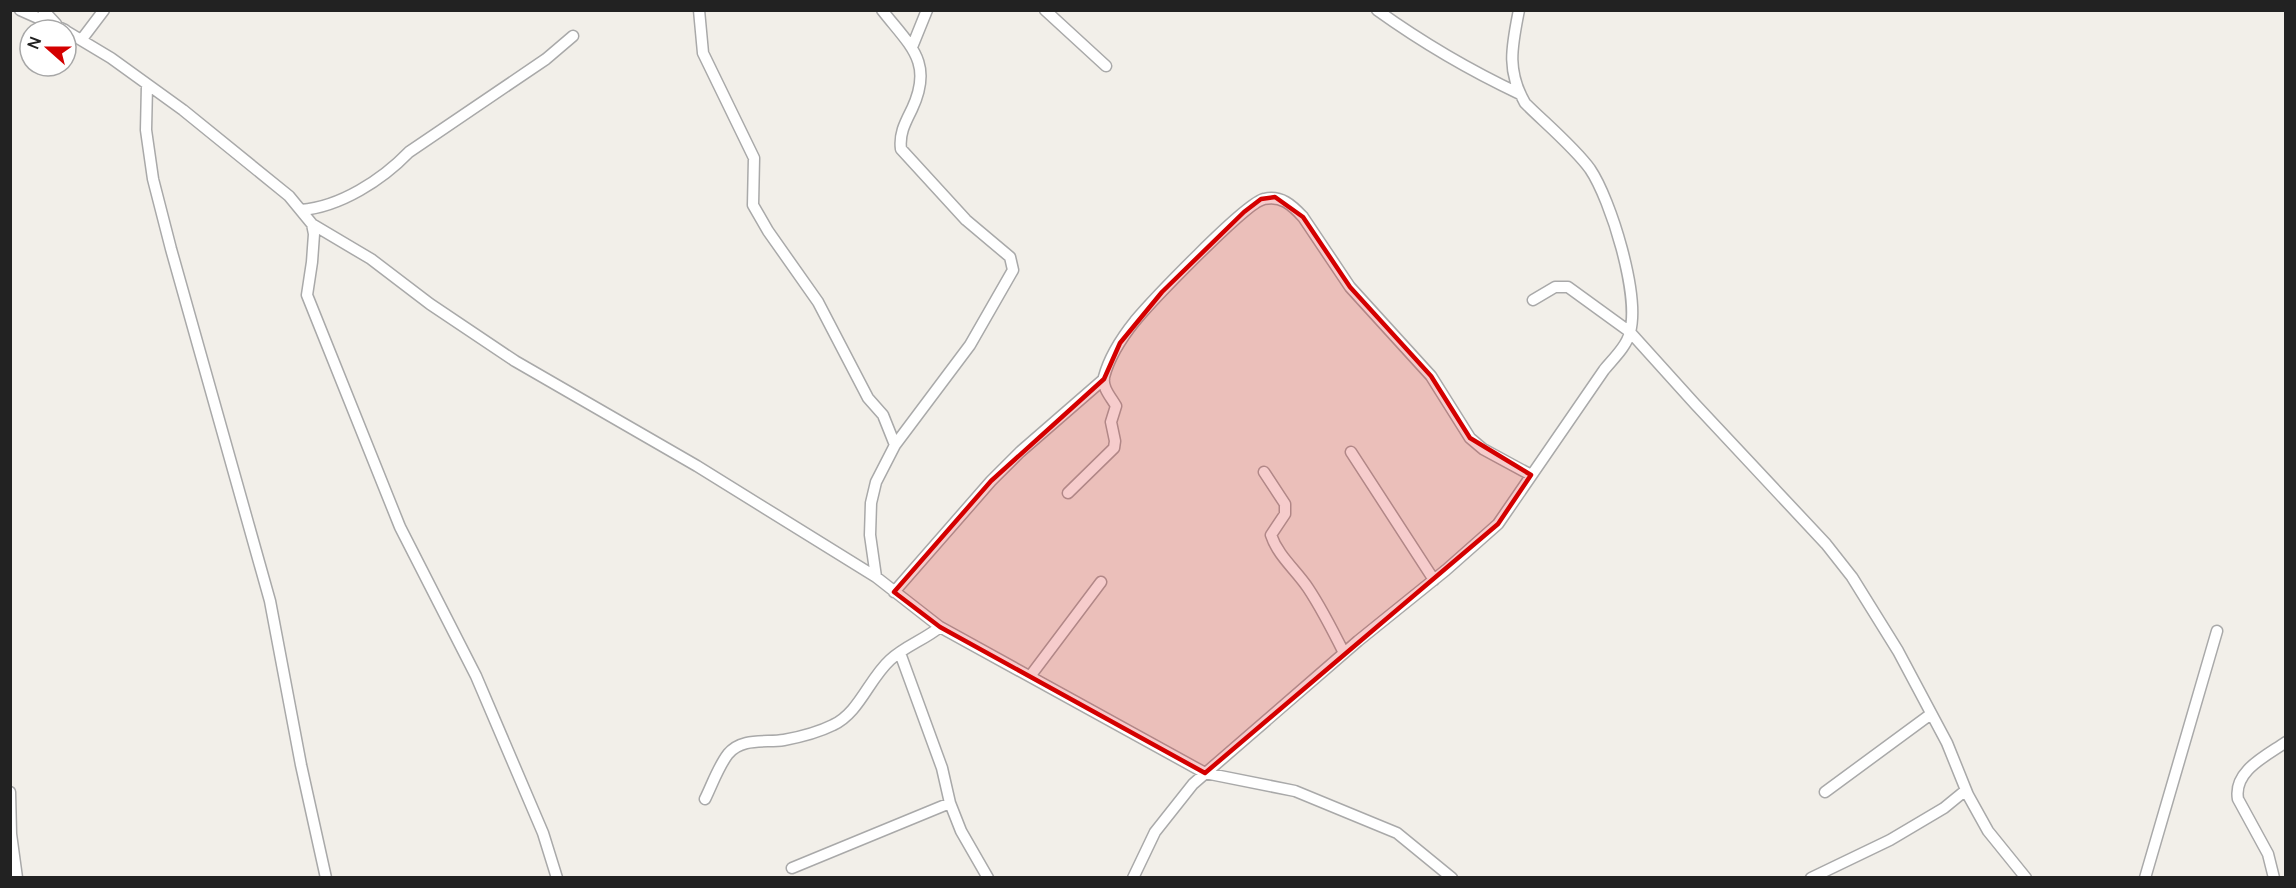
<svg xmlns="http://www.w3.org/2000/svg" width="2296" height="888" viewBox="0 0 2296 888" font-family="Manrope,sans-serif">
  <rect width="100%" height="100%" fill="#f2efe9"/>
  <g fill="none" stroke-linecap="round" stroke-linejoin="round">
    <defs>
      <path id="street" d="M20 10 65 30
        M43 10 56 24
        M699 10 703 53 754 158 753 205 768 231 818 302 868 398 883 415 895 445
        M1045 10 1106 66
        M1377 10C1423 43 1469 70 1520 94
        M66 31 111 58 183 110 289 196 312 224 314 234 312 262 307 295 400 527 476 676 543 833 557 878
        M82 39 104 10
        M912 47 927 10
        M147 85 146 130 153 179 171 249 270 601 301 765 326 878
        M301 210C340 207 382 180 409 152L546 59 573 36
        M312 224 371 259 430 304 515 361 697 466 876 577 940 627 1205 773 1295 791 1397 833 1452 878
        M1533 300 1555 287H1568L1630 332 1695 404 1826 544 1852 577 1898 651 1947 743 1968 795 1988 831 2026 878
        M1351 452 1434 580
        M1264 472 1285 504V514L1271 535C1278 556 1296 570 1308 588 1322 609 1333 631 1344 653
        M1068 493 1114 448 1115 441 1111 422 1116 406C1111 397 1102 388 1104 377 1109 358 1123 336 1135 321 1151 302 1246 202 1264 199 1281 195 1292 205 1303 217L1350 287 1431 376 1470 438 1483 449 1531 475
        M876 577 870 535 871 503 876 482 895 445 970 345 1013 270 1010 257 966 220 901 149C899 134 905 123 912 109 934 62 910 46 882 10
        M894 592 991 481 1020 452 1104 379
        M900 653 942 768 950 803 961 831 988 878
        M1031 675 1101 582
        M10 792 11 834 17 878
        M1825 792 1931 714
        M705 799C712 785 718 767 728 754 742 737 766 743 784 740 800 737 819 732 833 725 859 713 869 679 890 660 905 646 924 640 940 627
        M792 868 950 803
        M1133 878 1155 832 1193 784 1358 641 1446 570 1498 524 1604 370C1613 359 1627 346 1630 332 1640 295 1611 200 1590 169 1575 148 1544 122 1525 103 1506 70 1512 46 1519 10
        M1811 878 1890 840 1944 808 1966 790
        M2145 878 2217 631
        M2274 878 2268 854 2238 799C2233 771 2266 756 2286 742"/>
    </defs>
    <use href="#street" stroke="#a9a9a9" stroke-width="13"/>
    <use href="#street" stroke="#fff" stroke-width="10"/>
  </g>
  <path fill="#d40000" fill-opacity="0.2" stroke="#d40000" stroke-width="4.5" stroke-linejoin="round" d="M1275 197 1303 217 1350 287 1431 376 1470 438 1531 475 1498 524 1205 773 940 627 894 592 991 481 1104 379 1120 343 1162 292 1244 212 1261 199Z"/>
  <rect width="2296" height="888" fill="none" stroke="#222222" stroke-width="24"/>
  <g transform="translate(48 48) rotate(291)"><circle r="28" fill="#ffffff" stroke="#a7a7a7" stroke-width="1.5"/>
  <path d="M0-4.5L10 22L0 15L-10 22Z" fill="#d40000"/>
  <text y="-9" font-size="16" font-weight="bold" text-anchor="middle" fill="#222222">N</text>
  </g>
</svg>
